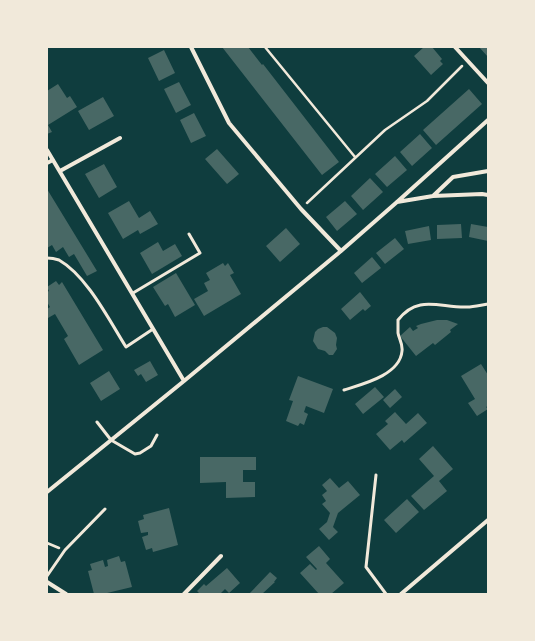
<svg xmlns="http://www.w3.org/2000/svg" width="535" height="641" viewBox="0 0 535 641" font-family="Figtree,sans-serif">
  <rect width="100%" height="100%" fill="#0f3d3e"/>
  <path fill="#486865" d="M222 47H248L262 65 263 64 339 162 322 175Z
    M424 47H432L442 59 440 61 443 64 431 75 414 56Z
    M479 47H488V57Z
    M164 50 175 73 159 81 148 58Z
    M179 82 191 105 176 113 164 89Z
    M58 84 67 98 70 96 77 107 48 125 52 132 47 134V91Z
    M469 89 482 104 436 145 423 130Z
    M103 97 114 116 89 130 78 111Z
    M194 113 206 136 191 143 180 120Z
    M420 134 432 148 412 166 400 152Z
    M217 149 239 174 227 184 205 159Z
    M395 156 407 170 387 187 375 174Z
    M104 164 117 187 99 198 85 174Z
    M370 178 383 192 363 210 351 196Z
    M47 189 97 271 87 276 74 254 69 257 63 247 56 252 52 245 47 248Z
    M129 201 139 218 150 211 158 224 140 234 138 230 123 239 108 213Z
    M345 201 357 214 337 231 326 217Z
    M461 224 462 238 437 239V225Z
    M471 224 488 227V241L469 237Z
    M429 226 431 240 408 244 405 231Z
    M286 228 300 244 280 262 266 246Z
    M395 238 404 249 385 264 376 253Z
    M158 242 163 251 175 244 182 256 152 274 140 253Z
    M372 257 381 268 362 283 354 273Z
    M223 263 225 266 228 263 234 273 230 275 241 294 204 316 194 299 208 291 204 283 210 280 206 273Z
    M176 273 195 305 175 317 168 304 165 306 153 287Z
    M56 281 59 285 62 282 103 350 79 365 64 339 68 336 55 314 48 318 47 317V309L50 307 47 302V292L49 291 47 287Z
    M360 292 371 306 365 311 363 309 350 320 341 309Z
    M437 320H447L458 324 450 330 451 332 435 345 433 343 416 356 400 336 410 327 413 331 418 328 416 326 421 324Z
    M323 327H327L335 333 337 338 336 345 337 349 333 355H329L325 351 318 349 313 341 315 332 318 329Z
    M150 361 158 375 146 382 141 374 138 376 134 370Z
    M481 364 488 375V406L486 407 488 409 477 416 468 403 475 399 461 376Z
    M109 371 120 389 101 401 90 383Z
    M298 376 333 389 324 413 306 406 304 412 308 414 304 425 300 423 298 426 286 421 293 401 289 400Z
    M375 387 384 397 363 414 355 404Z
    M395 389 402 397 390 408 383 400Z
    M395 412 406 424 418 413 427 423 404 443 402 440 390 450 376 434 388 424 385 421Z
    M433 446 453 469 439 481 447 491 424 510 411 496 434 476 419 459Z
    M200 457H256V470H243V482H255V497L226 498V482L200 483Z
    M330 478 339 488 348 481 360 495 338 513 333 527 338 532 329 540 319 529 327 522 330 513 322 504 326 501 322 495 327 491 322 485Z
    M407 499 419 512 396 533 384 520Z
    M169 508 178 545 153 552 152 548 146 550 142 537 148 535V532L141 533 138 521 144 519 143 515Z
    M319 546 330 559 326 563 344 583 331 594H319L300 573 310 564 316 570 317 569 306 557Z
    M119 556 121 562 125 561 132 587 103 594H94L88 571 92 570 90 564 103 560 105 567 108 566 107 560Z
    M227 568 240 583 229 593 225 589 220 594H200L197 591 204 584 206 586Z
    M270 572 277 578 274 582H275L262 594H249Z"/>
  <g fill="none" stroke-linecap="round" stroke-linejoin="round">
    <path stroke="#f1e9da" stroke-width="2.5" d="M265 47 355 157
      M307 203 385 130 427 101 462 66
      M47 543 59 548"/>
    <path stroke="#f1e9da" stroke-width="3" d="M47 258C51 258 56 259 59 260 87 276 109 320 126 347L153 329
      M133 293 200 253 189 234
      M398 320C418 294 440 308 467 307 474 307 481 305 488 304
      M344 390C363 384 400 375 402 351 403 344 399 339 398 333 398 329 398 324 398 320
      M97 422 111 440 135 454 140 453 151 446 157 435
      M376 475 366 567 386 594
      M47 576 65 550 105 509"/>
    <path stroke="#f1e9da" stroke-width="4" d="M191 47 229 123 301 209 341 251
      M455 47 488 83
      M47 150 184 381
      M47 163 53 160
      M60 171 120 138
      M433 196 453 177 488 171
      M397 202 433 196 482 194 488 195
      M47 492 184 381 341 251 397 202 488 120
      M47 582 66 594
      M184 594 221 556
      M401 594 488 520"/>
  </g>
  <rect width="535" height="641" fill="none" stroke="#f1e9da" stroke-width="96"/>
</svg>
